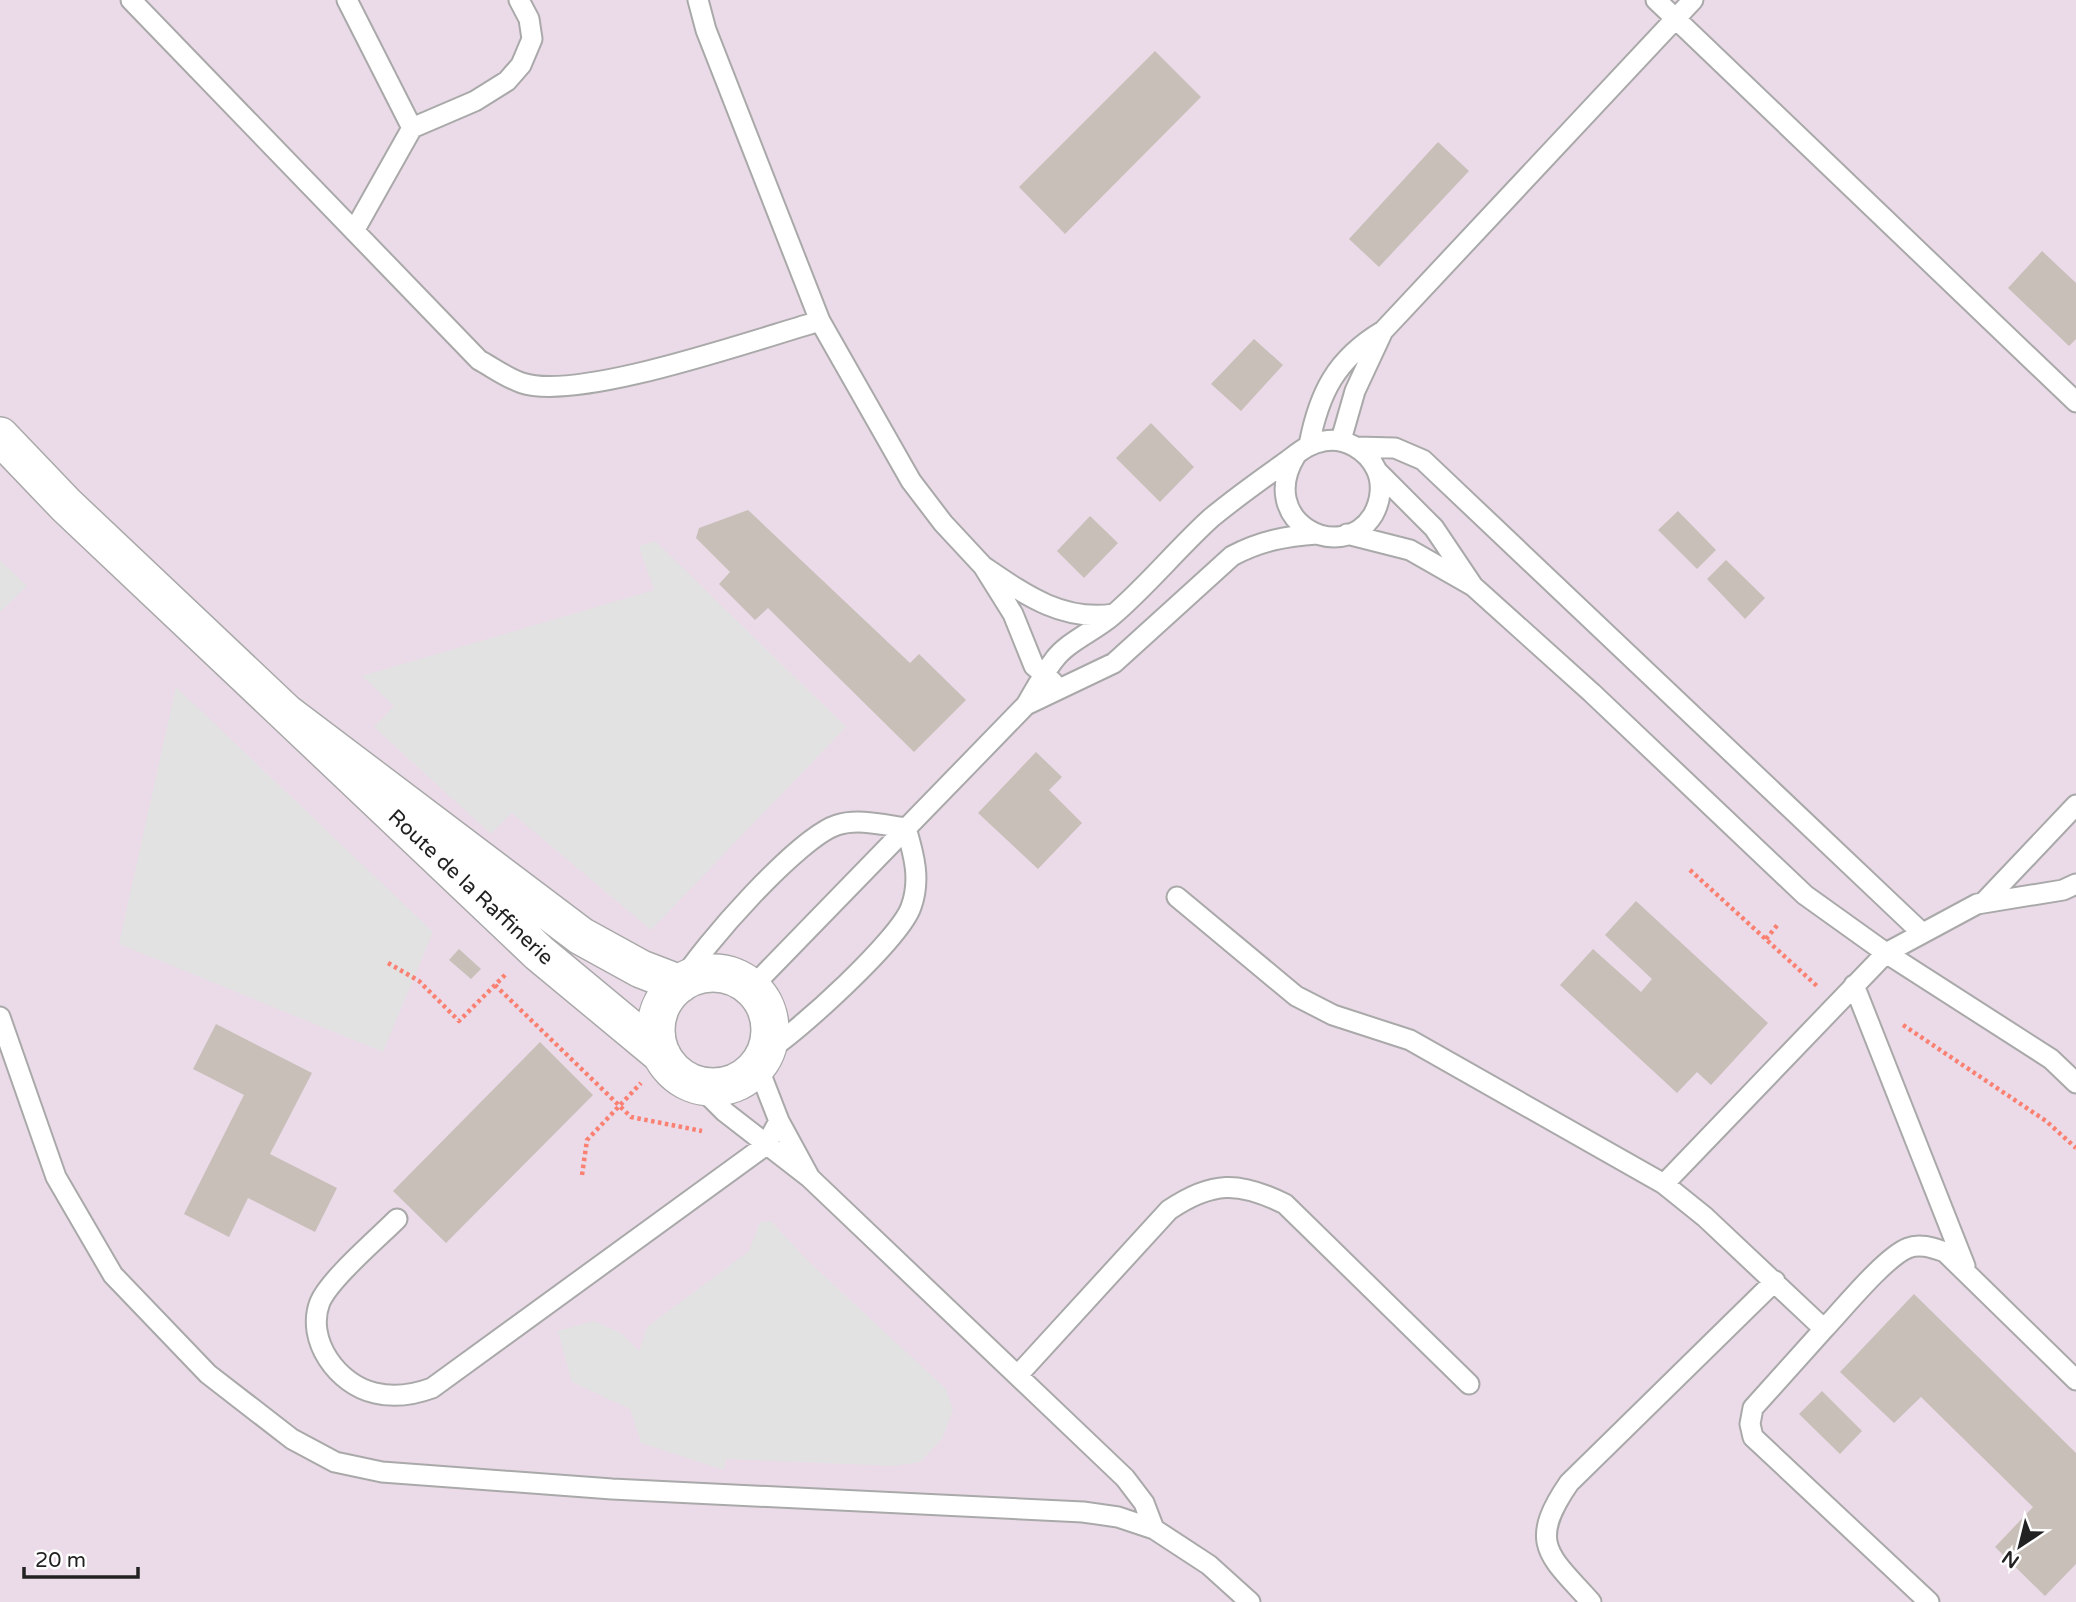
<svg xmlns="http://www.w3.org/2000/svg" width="2076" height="1602" viewBox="0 0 2076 1602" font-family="'Varela Round',sans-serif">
  <rect width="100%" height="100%" fill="#f2efe9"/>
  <path fill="#ebdbe8" d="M0 0H2076V1602H0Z"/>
  <path fill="#e2e2e2" d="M655 541 846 727 651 930 512 813 491 834 374 727 394 706 362 676 654 590 639 546Z
    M0 560 27 586 0 612Z
    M176 687 433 932 383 1052 119 944Z
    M771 1221 807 1260 946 1389 953 1410 942 1439 920 1462 894 1466 726 1459 724 1470 641 1443 630 1409 572 1382 558 1331 594 1321 622 1334 639 1351 647 1327 749 1251 760 1222Z"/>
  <path fill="#c7bfb8" d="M1155 51 1201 97 1065 234 1019 187Z
    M1438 142 1469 171 1379 267 1349 239Z
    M2042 251 2076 283V339L2069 346 2008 288Z
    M1254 339 1283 365 1241 411 1211 384Z
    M1151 423 1194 467 1160 502 1116 458Z
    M748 510 910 663 919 654 966 700 914 752 768 608 755 620 719 584 730 572 696 538 699 528Z
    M1678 511 1716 550 1697 569 1658 530Z
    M1090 516 1118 543 1084 578 1057 551Z
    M1726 560 1765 598 1745 619 1707 579Z
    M1036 752 1062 777 1049 790 1082 823 1038 869 978 813Z
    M1636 901 1768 1023 1711 1085 1697 1072 1677 1093 1560 985 1593 949 1641 992 1652 979 1605 935Z
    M459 949 481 969 471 979 449 960Z
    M216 1024 312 1073 270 1154 337 1188 315 1232 248 1198 229 1237 184 1214 244 1095 193 1069Z
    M540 1042 593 1095 446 1243 393 1191Z
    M1914 1294 2076 1453V1564L2045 1596 1995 1547 2033 1507 1921 1397 1894 1423 1840 1372Z
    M1822 1391 1862 1431 1840 1454 1799 1414Z"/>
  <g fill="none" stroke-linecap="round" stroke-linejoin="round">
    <defs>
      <path id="service" d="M131 0 479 360C492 367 507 378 522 383 579 402 756 339 820 321
        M347 0 412 128
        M698 0 706 30 820 321 911 481 943 523 983 566
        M1656 0 2076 402
        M354 231 412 128 475 101 507 81 521 65 532 39 529 19 519 0
        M1341 440 1355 391 1383 331
        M1309 445C1319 393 1336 359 1383 331L1693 0
        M1356 447 1395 448 1423 460 1921 932
        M1296 455C1255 521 1341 566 1373 515 1381 501 1383 483 1376 469 1367 450 1345 437 1324 441 1308 443 1296 455 1283 464 1259 481 1234 499 1211 518 1177 549 1148 585 1113 615 1095 631 1068 641 1054 660 1043 674 1035 690 1026 705L1114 663 1232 556C1260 541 1286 536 1317 534
        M1347 534 1410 550 1473 586 1434 528 1377 471
        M1473 586 1592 693 1805 895 1886 953 2051 1059 2076 1083
        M1053 682 1034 666 1013 614 983 566C1024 594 1062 622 1114 614
        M1177 897 1296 996 1333 1015 1410 1040 1664 1184 1886 953 1977 904 2063 890 2076 884
        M1985 901 2076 805
        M680 984C701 947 799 837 837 825 858 818 884 825 906 828 914 855 921 880 911 907 900 939 797 1033 767 1051
        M1854 985 1965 1266
        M751 988 1026 705
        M0 1017 56 1177 113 1275 208 1374 292 1439 335 1462 382 1472 612 1489 1083 1512 1118 1517 1154 1529
        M698 1085 725 1112 810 1178 779 1121 758 1067
        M810 1178 1125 1478 1144 1503 1154 1529 1209 1565 1250 1602
        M1664 1184 1705 1217 1824 1329C1843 1309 1885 1257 1908 1248 1920 1243 1933 1248 1945 1252L2076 1380
        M397 1219C377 1239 330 1279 320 1302 305 1340 338 1385 375 1393 395 1398 413 1395 432 1388L766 1145 779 1121
        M1824 1329 1753 1408 1750 1424 1753 1437 1929 1602
        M1018 1375 1169 1210C1212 1181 1239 1181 1285 1204L1469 1384
        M1591 1602C1549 1555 1527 1544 1569 1483L1775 1281"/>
      <path id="minor" d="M0 436 66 505 286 713
        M656 1030a57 57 0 1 1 114 0a57 57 0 1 1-114 0Z
        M662 1055 539 953 286 713 581 936 641 969 680 984"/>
    </defs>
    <use href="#service" stroke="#a9a9a9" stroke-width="23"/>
    <use href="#minor" stroke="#a9a9a9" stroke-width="40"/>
    <path stroke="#fa8072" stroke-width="4.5" stroke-dasharray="3.5 3.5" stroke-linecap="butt" d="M1690 870 1817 986
      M1766 939 1779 923
      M388 963 419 981 459 1021 506 974
      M495 985 631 1117 702 1131
      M1903 1025 2046 1121 2076 1148
      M582 1175 587 1140 641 1083"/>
    <use href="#service" stroke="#fff" stroke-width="19"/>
    <use href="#minor" stroke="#fff" stroke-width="37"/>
  </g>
  <g text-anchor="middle" stroke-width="5" stroke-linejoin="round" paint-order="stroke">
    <g font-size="21" fill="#222" stroke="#fff">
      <text transform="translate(471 887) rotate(43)" y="7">Route de la Raffinerie</text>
    </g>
  </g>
  <g transform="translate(2020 1546) rotate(215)" stroke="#ffffff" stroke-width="5" paint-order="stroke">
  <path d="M0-5L12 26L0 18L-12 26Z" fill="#222222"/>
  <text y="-10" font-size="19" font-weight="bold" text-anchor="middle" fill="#222222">N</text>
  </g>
  <path d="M24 1567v10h114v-10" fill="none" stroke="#222222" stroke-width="3.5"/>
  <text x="35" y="1567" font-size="21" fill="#222222" stroke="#ffffff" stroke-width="5" paint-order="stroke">20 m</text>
</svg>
